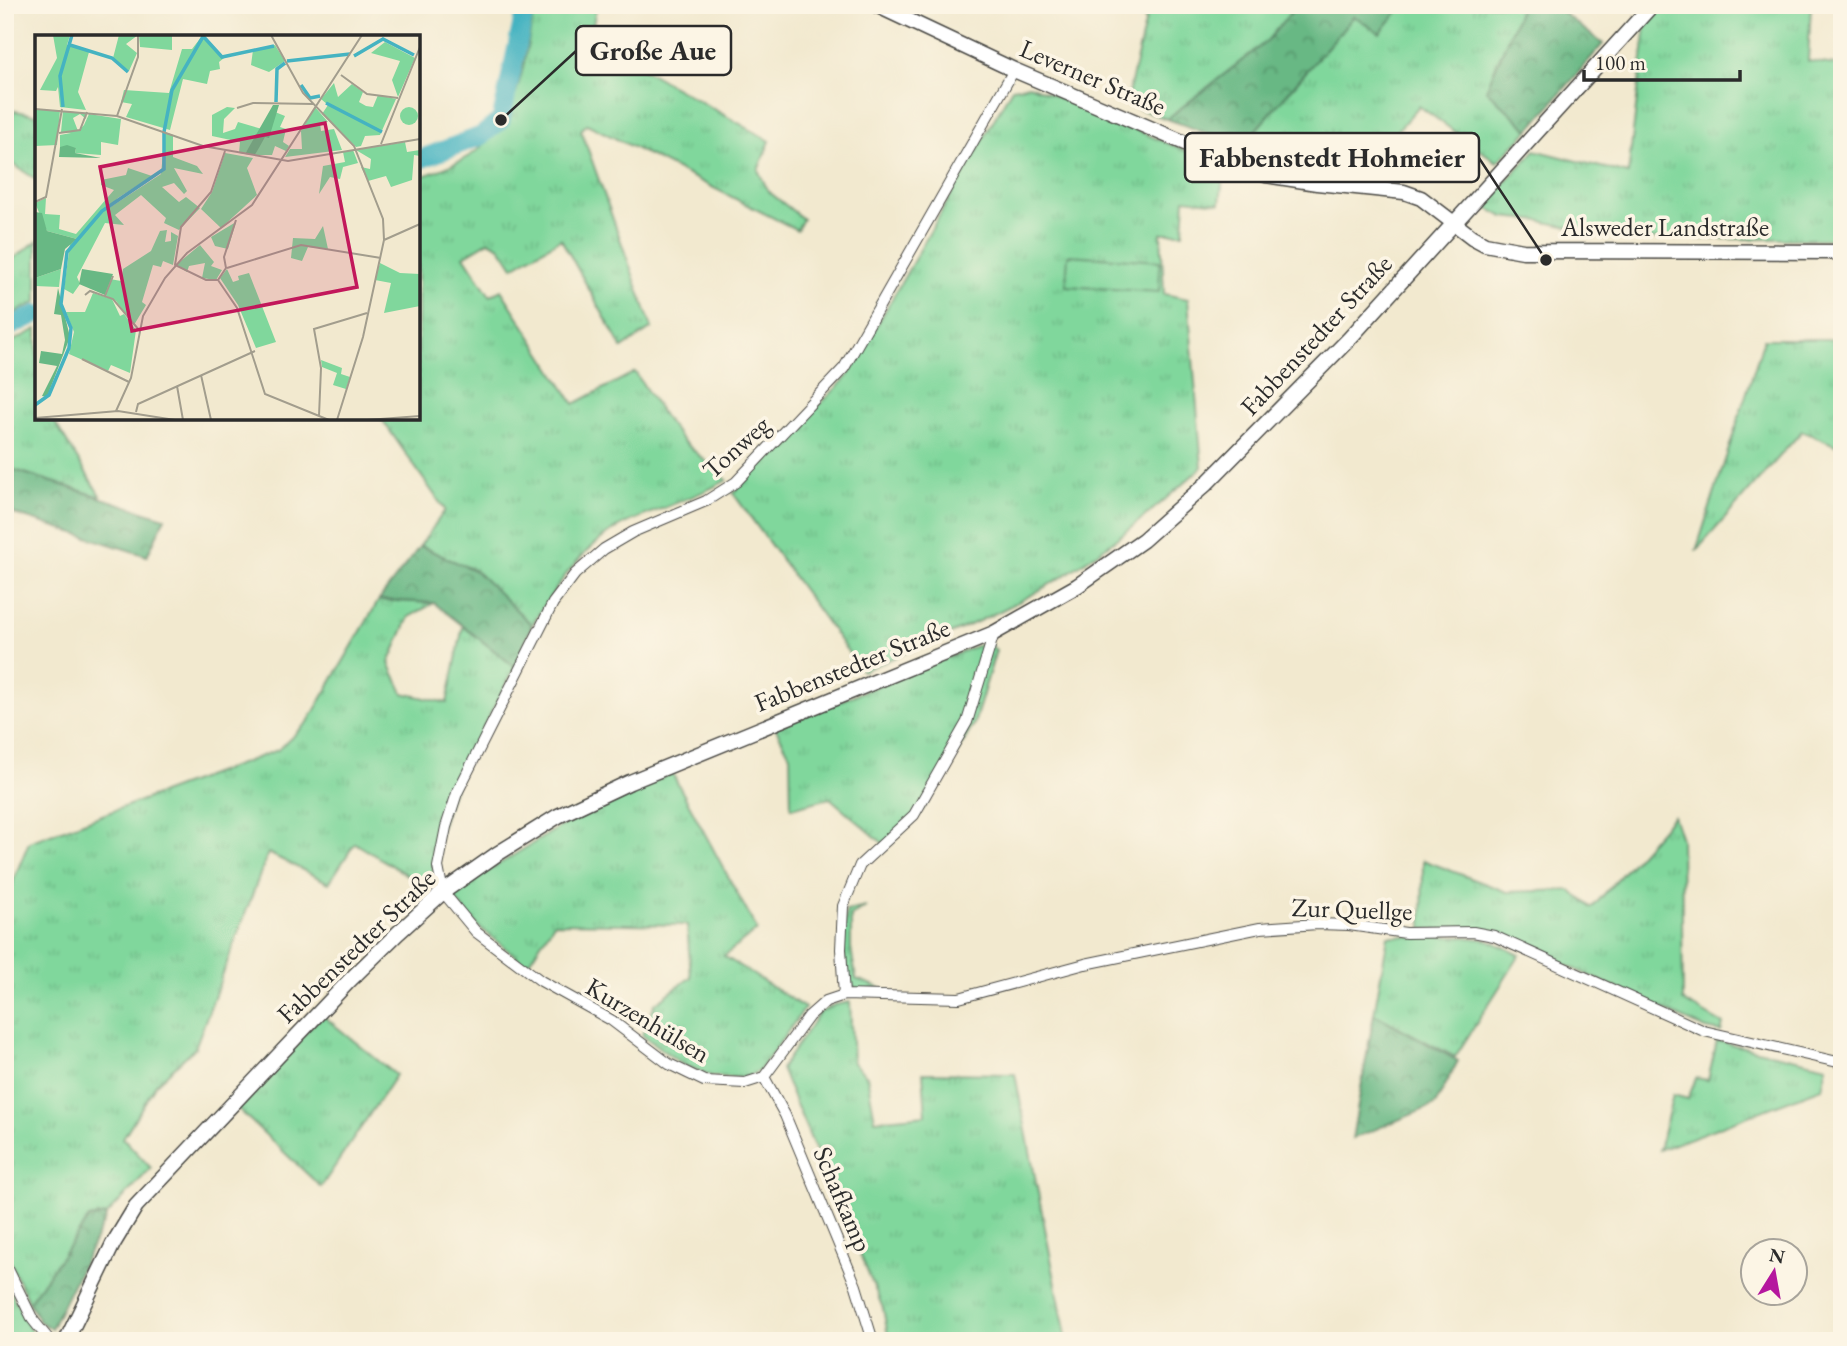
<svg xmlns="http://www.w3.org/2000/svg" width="1847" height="1346" viewBox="0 0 1847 1346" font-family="'EB Garamond',serif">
  <defs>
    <pattern id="grass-tufts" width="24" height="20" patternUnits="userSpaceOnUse" patternTransform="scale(1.75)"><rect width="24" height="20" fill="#80d79c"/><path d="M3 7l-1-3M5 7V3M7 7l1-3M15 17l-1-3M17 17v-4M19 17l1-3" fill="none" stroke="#6fb987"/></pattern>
    <pattern id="forest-crowns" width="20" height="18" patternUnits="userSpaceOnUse" patternTransform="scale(1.75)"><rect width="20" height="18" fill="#68b884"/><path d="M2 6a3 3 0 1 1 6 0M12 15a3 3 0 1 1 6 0" fill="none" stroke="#56966c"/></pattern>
  </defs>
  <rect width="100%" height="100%" fill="#fcf5e5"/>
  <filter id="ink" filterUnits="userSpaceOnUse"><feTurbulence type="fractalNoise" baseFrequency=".0143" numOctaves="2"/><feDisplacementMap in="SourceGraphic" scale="14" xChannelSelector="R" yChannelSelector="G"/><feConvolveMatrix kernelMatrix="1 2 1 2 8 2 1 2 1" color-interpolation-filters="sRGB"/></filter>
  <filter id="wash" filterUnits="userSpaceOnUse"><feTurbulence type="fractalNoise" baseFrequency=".00686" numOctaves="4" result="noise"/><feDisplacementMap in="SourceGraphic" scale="28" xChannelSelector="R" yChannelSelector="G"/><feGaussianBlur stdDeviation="1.57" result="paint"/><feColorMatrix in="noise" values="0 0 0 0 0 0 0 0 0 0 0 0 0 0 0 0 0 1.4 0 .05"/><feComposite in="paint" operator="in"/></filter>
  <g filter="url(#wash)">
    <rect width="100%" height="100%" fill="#f2e9cf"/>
    <path fill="url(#grass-tufts)" stroke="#568164" stroke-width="2" d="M535 5H597L590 39 770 141 758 170 768 191 803 219 797 230 587 124 581 130 652 328 622 348 561 239 513 267 500 247 489 241 464 256 490 296 501 290 574 404 635 372 664 417 683 441 727 480C695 498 660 508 627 523 584 543 556 586 532 625L476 571 420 546 445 510 381 418H418V178C436 171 456 165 472 154 521 121 524 58 535 5Z
      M1115 5H1297L1267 41 1167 119 1126 104 1146 19Z
      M1399 5H1522L1486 90 1529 130 1497 162 1419 106 1387 142 1395 148 1377 172 1280 162 1242 146 1354 16 1401 7Z
      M1664 5H1811L1808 61 1842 66V239H1624L1541 221 1504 217 1483 206 1535 150 1628 174 1646 25Z
      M1029 85 1224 167 1220 203 1185 199 1183 233H1161L1164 294 1188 299 1202 467C1143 520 1080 572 1008 607 961 631 911 650 862 671L733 493 848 376 1012 88Z
      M5 109 37 115V180L5 159Z
      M37 241V302L5 318V265Z
      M37 329V418H52L101 497 5 467V345Z
      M1764 339H1842V448L1802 431 1696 551Z
      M379 600 434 603 409 617 389 663 403 693 447 703 463 626 515 667C478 739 436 803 432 886L430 889 355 843 329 883 268 853 195 1048 156 1084 123 1138 151 1168 107 1215 89 1218 29 1302 5 1253V901L29 842 278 750 308 722Z
      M986 642 996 650 974 724 930 800 917 817 886 846 830 798 791 808 790 755 775 727Z
      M672 773 757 930 724 956 805 1008 759 1071 744 1078 711 1076 682 1064 642 1035 655 1004 691 977 687 925 554 923 527 965 479 927 450 894 568 822Z
      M1673 816 1681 839 1683 1001 1723 1024 1721 1032 1706 1029 1496 933 1422 929 1423 860 1507 892 1570 890 1592 908Z
      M866 907 851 916V948L856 979 881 988 860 991 848 983 843 949 846 911Z
      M1388 936 1465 937 1489 940 1520 955 1455 1057 1374 1014Z
      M850 1002 853 1063 867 1076 875 1120 926 1115 923 1073 1015 1074 1067 1341H889L883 1308 781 1069 819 1013 834 1005Z
      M322 1015 396 1075 321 1187 235 1106Z
      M1717 1041 1827 1066 1822 1088 1659 1150 1673 1095 1688 1099 1696 1078 1708 1080Z
      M5 1280 36 1341H5Z"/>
    <path fill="url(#forest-crowns)" stroke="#4a7258" stroke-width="2" d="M1297 5H1399L1402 7 1380 33 1354 16 1242 146 1167 119 1267 41Z
      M1522 5H1553L1603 44 1529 130 1486 90Z
      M5 467 165 518 147 556 5 511Z
      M420 546 476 571 532 625 515 667 434 603 379 600Z
      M1374 1014 1458 1061 1435 1105 1352 1139Z
      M107 1215 51 1329 39 1321 29 1302 89 1218Z"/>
    <path fill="#80d79c" stroke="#568164" stroke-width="2" d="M1068 255 1160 261 1159 292 1066 286Z"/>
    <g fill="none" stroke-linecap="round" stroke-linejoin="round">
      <path stroke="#45b3c1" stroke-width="19" d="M418 160 481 136 501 120 526 5
        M5 329 37 314"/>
    </g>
  </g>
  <g filter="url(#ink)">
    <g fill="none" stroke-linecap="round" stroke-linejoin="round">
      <defs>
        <path id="street" d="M994 633 967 722 914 815 860 865 843 906 841 949 844 995 826 1001 809 1016 764 1077 745 1083 704 1081 669 1064 611 1020 541 981 476 932 443 892 438 867 446 827 457 793 553 603 575 574 604 549 633 532 706 501 736 482 844 368 1014 70
          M844 995 959 998 1085 964 1260 928 1318 924 1349 925 1406 933 1473 932 1494 936 1704 1031 1842 1063
          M764 1077 785 1115 856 1286 873 1341
          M5 1263 33 1320 50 1341"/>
        <path id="secondary" d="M876 5 1014 70 1220 158 1266 175 1317 183 1404 192 1421 198 1472 237 1485 244 1523 251 1842 252
          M66 1341 113 1244 136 1206 349 981 398 933 443 892 497 854 558 816 630 782 994 633 1077 586 1143 540 1205 485 1349 339 1652 5"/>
      </defs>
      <use href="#street" stroke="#494844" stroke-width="12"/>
      <use href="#secondary" stroke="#494844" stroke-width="17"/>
      <use href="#street" stroke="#fff" stroke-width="10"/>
      <use href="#secondary" stroke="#fff" stroke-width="14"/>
    </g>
  </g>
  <g text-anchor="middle" stroke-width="7" stroke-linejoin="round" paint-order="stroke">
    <g font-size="26" fill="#2b2b2b" stroke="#fcf5e5">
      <text transform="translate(1093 77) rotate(23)" y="9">Leverner Straße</text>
      <text x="1665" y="236">Alsweder Landstraße</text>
      <text transform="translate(1316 335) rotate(-47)" y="9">Fabbenstedter Straße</text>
      <text transform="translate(736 447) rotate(-42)" y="9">Tonweg</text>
      <text transform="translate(852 665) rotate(-22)" y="9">Fabbenstedter Straße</text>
      <text transform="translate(1352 909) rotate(2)" y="9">Zur Quellge</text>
      <text transform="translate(356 946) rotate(-44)" y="9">Fabbenstedter Straße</text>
      <text transform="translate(648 1020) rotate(31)" y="9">Kurzenhülsen</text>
      <text transform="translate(843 1199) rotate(67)" y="9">Schafkamp</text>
    </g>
  </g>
  <g transform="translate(35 35)">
    <rect width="385" height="385" fill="#f2e9cf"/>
    <path d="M18 0H35L32 10 54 17 43 57 51 75 25 72 23 52 21 56 5 55 22 23ZM84 0H103L91 9 102 18 94 36 78 23ZM104 0H137V15L105 12ZM167 1 189 23 184 27 185 34 175 36 172 49 148 44 135 95 91 82 97 69 86 67 89 55 134 58 147 14H157ZM350 7 380 23 363 62 357 45 365 26 336 18ZM240 10 250 26 234 37 216 30 218 15ZM299 48 303 62 317 49 328 57 324 67 331 71 338 72 343 60 361 64 345 100 330 101 326 111 321 112 287 79 293 70 286 64ZM192 72 200 73 189 84 188 98 200 94 203 87 227 94 210 119 204 118 205 107 177 101V80ZM280 72 293 87 285 88 286 96 299 94 307 115 250 122 255 114H267L266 96ZM0 75H25L22 110 0 111ZM28 76 52 78 51 84 45 79 38 83 43 96 49 90 54 79 86 84 83 110 66 107V120L40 118 41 113 25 112V100L36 98 26 97ZM240 77 250 81 245 92 251 94 248 107 254 111 251 116 240 111 237 120H220ZM130 97 138 100V122L162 131 168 139 139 133 152 156 149 159 139 148 127 152 144 167 151 162 165 173 144 195 129 188 131 183 106 160 80 180 89 190 70 188 42 242 45 249 38 259 29 254 35 209 42 204 12 196 0 168 11 163 10 179 25 180 24 194 41 199 79 155 66 150V145L91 140 93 133 117 141 83 163 71 175 126 139ZM370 107 372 117 385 115V121L379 120 377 145 356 152 351 141 333 146 326 132 335 134 336 124 321 115ZM318 115 323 128 308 132 305 144 295 142 284 159 288 131 310 127 308 117ZM190 118 218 123 212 133 222 160 186 193 166 174 177 157ZM201 187 193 214 180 211 176 202ZM288 191 293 214 273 212 267 226 256 223 258 203 280 204ZM132 195 130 207 136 206V197L143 201 138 230 128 226 126 232 118 230 107 267 111 270 99 290 81 266 70 260 75 244 86 246 88 234 116 216 125 196ZM165 210 179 227 176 231 187 235 181 245 167 243 170 228 154 231 152 237 141 230ZM345 228 365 238 385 239V271L349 278 356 248 340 245ZM26 234 24 252 0 251V243ZM192 234 198 247 204 245 203 241 214 238 241 307 221 313 203 270 185 243ZM58 258 77 264 85 281 89 279 101 295 95 338 76 330 73 336 34 319 39 297 31 277H50ZM286 325 307 333 306 339 315 342 311 354 298 350 302 338 287 332Z" fill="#80d79c"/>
    <path d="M238 70H244L234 103 230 102 220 120 210 119ZM32 110 41 113 40 118 66 123 24 122 25 112ZM0 177 7 178 12 196 42 204 30 214 26 234 0 243ZM47 234 78 239 70 260 44 249ZM23 253 35 302 12 362 7 361 22 331 4 328 6 316 27 319 30 305 26 280 19 279Z" fill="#68b884"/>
    <path d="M365 81a9 9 0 1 1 18 0a9 9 0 1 1-18 0Z" fill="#80d79c"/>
    <path fill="none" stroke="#45b3c1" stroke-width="3.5" d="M167 0 187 22 239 11M35 10 77 23 93 37M319 21 348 4 379 20M252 26 315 19M266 50 275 63 285 61M241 67 242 34 250 28M291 68 347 97M28 72 25 41 37 0M0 370 14 360 34 313 36 293 26 269 32 217 67 176 129 134V97L137 55 169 0"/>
    <path fill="none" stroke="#a29d8d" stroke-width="2" d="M236 0 268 58 319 111 348 184 349 205 328 302 302 385M306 40 332 59 363 63M202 73 218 68 279 69M0 74 82 81 168 111 253 126 385 104M82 81 103 22V0M24 98 45 95 52 77M346 109 385 12M190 116 176 157 146 192 140 230 171 245H183L191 233 189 222 201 185M0 167 11 162 27 74M349 205 385 189M192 233 266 210 346 223M183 245 202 273 230 359 294 385M50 260 55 256 78 264 104 295M70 261 78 241M47 324 94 347M166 340 176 385M142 351 148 385M81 376 96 343 108 281 130 243 152 218 217 170 327 0M101 377 103 369 220 316M284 381 286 333 279 294 332 278M0 383 83 376 140 385M332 385 385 381"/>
    <path fill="#c2185b" fill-opacity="0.15" stroke="#c2185b" stroke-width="3.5" d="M290 88 322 252 97 296 65 132Z"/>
    <rect width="385" height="385" fill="none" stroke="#2b2b2b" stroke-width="3.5"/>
  </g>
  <path fill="none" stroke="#2b2b2b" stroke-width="2.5" d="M501 120L576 51M1546 260L1479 158"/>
  <g fill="#2b2b2b" stroke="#fcf5e5" stroke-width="2.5">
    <circle cx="501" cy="120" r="7"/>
    <circle cx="1546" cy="260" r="7"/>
  </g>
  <g fill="#fcf5e5" stroke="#2b2b2b" stroke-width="2.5">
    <rect x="576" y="26" width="155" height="49" rx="7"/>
    <rect x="1185" y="133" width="294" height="49" rx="7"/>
  </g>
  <g font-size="28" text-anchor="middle" font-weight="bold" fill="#2b2b2b">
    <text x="653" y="60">Große Aue</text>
    <text x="1332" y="167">Fabbenstedt Hohmeier</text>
  </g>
  <rect width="1847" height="1346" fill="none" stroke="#fcf5e5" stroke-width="28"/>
  <g transform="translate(1774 1272) rotate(11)"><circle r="33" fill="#fcf5e5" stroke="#a8a49b" stroke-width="2"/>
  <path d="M0-5L12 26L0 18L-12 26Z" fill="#b5179e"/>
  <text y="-10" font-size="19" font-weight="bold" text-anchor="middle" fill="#2b2b2b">N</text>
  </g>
  <path d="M1584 70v10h156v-10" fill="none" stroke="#2b2b2b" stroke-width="3.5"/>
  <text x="1595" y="70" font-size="21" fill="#2b2b2b" stroke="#fcf5e5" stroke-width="5" paint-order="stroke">100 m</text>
</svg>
